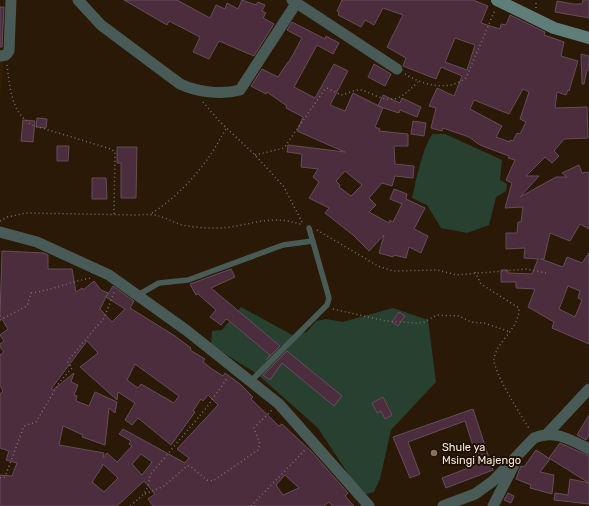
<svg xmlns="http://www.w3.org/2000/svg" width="589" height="506" viewBox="0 0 589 506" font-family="Rubik,sans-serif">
  <rect width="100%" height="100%" fill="#291906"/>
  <path fill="#331e05" d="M0 59H4L0 99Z"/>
  <path fill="#28402f" d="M432 134H445L502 160 500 180 507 184 506 191 496 197 489 225 467 233 441 228 427 205 412 198C417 176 421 154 432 134Z
    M241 307 294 336 307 332 316 321 326 319 343 322 393 308 428 320 436 382 391 430 380 479 374 492 362 495 318 428 257 374 211 345 212 331 222 330Z"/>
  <path fill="#4c2d3d" stroke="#674d5a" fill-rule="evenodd" d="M124 0H177L210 18 216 5 225 9 227 3 238 9 242 0 256 5 258 2 265 5 262 11 266 13 263 18 274 24 254 56 219 41 209 59 193 52 200 37 169 21 167 25Z
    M342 0H473L488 6 481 23 500 29 501 24 506 25 510 15 545 32 544 35 564 42 561 56 578 61 569 91 568 90 566 95 557 92 555 108 587 107 588 138 564 139 554 151 559 156 552 163 545 157 526 176H539L520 197 556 177H567L562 173 579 165 582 173 589 172V229L580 224 570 241 550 233 544 259H541L563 267 567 257 582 263 589 253V344L552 328 554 322 528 307 535 289 516 288V282H501V270H508V273L532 274 538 259 524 258 525 248 506 249V233H517L518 222H521L523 207 505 208 512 183 506 180 515 160 508 158 509 156 480 145 469 137 443 128 442 131 431 128 436 108 429 106 437 88 454 96 462 76 441 67 436 79 403 66 406 58 387 47 403 15 383 8 374 25 365 20 361 27 338 15 339 12 337 11ZM455 38 475 45 467 70 445 62ZM523 89 529 92 520 119 526 122 520 134 517 133 513 141 510 140V142L496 137 502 126 470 109 474 100 509 114ZM568 286 580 291 578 298 582 300 575 317 559 309Z
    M583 0H589V18L555 12 557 1 573 4H582Z
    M0 7H4L2 47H0Z
    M292 22 325 39 326 36 339 43 333 54 317 45 294 87 315 98 334 64 348 71 330 105 345 111 353 93 383 108 375 127 380 129 379 131 408 134V146H394L395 164 414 166 413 178 395 176 392 186 382 183 369 198 376 205 369 212 389 223 390 220 393 222 402 204 390 199 394 189 407 194 406 199 425 208 414 229 428 236 421 253 409 247 406 258 394 255 393 257 379 253 384 235 369 251 353 235 325 213 329 208 309 198 319 182 313 177 318 169 301 167 302 154 287 152 288 145 345 152 297 131 303 117 286 108 287 106 267 92 266 94 251 86 262 69 278 77 288 62H289L302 38 287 30ZM345 171 362 185 351 196 339 187 340 185 336 181Z
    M581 54 589 56V70H587L584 84H582Z
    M374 64 391 74 385 86 368 77Z
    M383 95 400 103 402 98 421 107 417 117 400 110 399 113 378 106Z
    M37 118 47 119 46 128 36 127Z
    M23 120 35 121 33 142 21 141Z
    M413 121 426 123 424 136 411 134Z
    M57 146H69L68 161H57Z
    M117 147H137L136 198H121V163H117Z
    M92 178H106L107 199H92Z
    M2 251 44 253 48 255V269H72L76 292 82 288 83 290 94 281 101 290 108 293 100 309 112 322 125 309 106 297 113 286 134 301 130 308 175 336 191 348 190 350 205 359 203 362 212 369 223 376 225 373 240 384 253 397 251 399 279 426 282 424 312 452 348 493 345 496 354 506H332L329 502 324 506H153L148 499 155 494 144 481 117 506H0V475L12 476 17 463 6 460 9 451 0 448V394L3 391 0 385V355L4 352 0 347V344L4 341 0 335 8 329 0 316ZM87 341 98 353 80 367 117 400 118 392 135 403 125 420 132 425 138 418 171 445 195 412 193 411 201 399 203 401 208 395 218 405 177 449 189 458 185 463 123 429 119 434 131 441 129 444 132 446 117 462 107 453 103 458 104 453 59 445 63 426 83 435 82 437 105 445 109 408 115 413 117 402 95 392 89 406 76 401 77 396 74 395 78 385 71 382 74 373 53 390 51 389ZM135 364 179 396 174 403 141 384 138 388 127 380ZM141 454 152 462 142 475 132 464ZM103 464 118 478 104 492 92 482 102 467ZM285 475 299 488 283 495 276 485Z
    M231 269 235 277 211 288 280 346 266 360 270 355 228 320 226 319 221 325 210 317 216 310 198 294 196 295 190 284Z
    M399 312 405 316 398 326 392 322Z
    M287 351 342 396 334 406 282 363 270 380 263 375Z
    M383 397 392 415 385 419 381 411 377 413 372 403Z
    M473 409 493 470 446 488 442 478 479 464 465 421 408 442 420 474 410 478 393 437Z
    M589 415V435L586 440 577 435Z
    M560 443 589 456V483L549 458Z
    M536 450 550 459 540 472 554 475 552 494 530 488 531 485 516 479 521 466 524 467Z
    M570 479 589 483V504L554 500 555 493 568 495Z
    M508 493 514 496 511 503 504 500Z"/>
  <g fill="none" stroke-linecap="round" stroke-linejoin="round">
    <path stroke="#7e7060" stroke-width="1.5" stroke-dasharray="1 3" stroke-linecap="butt" d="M536 8V0
      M7 65C10 87 11 113 32 125L111 149 115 152 114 214
      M405 74C423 85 447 92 466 78L495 10
      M203 102 219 121 255 155 284 187 303 224
      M255 155 284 148 325 89 327 88 341 95C347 94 353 90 359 90 364 90 369 93 374 95 396 105 403 96 418 82
      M152 213C175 199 194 178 209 157 216 147 221 137 227 127
      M0 221 7 217 26 213 138 215C158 213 161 217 179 224 189 227 201 228 212 228 246 229 267 212 303 225
      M317 230 378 266 393 271 437 270 457 275 526 269 546 273
      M475 272 481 284 519 308C520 328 496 342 494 359 493 372 522 417 530 430
      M333 309 386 321 418 323 424 322 437 315 459 316 471 322 484 323 511 332
      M0 320 27 306 31 293C53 290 69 282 91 278
      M0 478 5 477 24 426 36 422 59 383 72 368 68 362 70 358 104 318 115 290
      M145 494 164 486 187 466H190L207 480 213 481 258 450 260 444 254 428 272 410
      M130 506C143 495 148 493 150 475L207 407 228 377
      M251 506 306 449"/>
    <path stroke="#495b57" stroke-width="5.5" d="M138 295 159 283 188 280 283 245 313 241
      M251 381 327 305 329 298 309 228"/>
    <path stroke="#495b57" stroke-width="11" d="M78 0 101 25 180 84C197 92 221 95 240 90L297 2
      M292 0 397 69
      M0 56 6 55 9 51 11 0
      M0 232 37 242 109 275 186 330 279 404 369 506
      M547 434 589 389
      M443 506 475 494 493 481 534 438C554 429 571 440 589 449
      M493 506 514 465"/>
    <path stroke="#607e79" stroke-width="12" d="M497 0 554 28 589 38"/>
  </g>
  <circle fill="#8d6e63" stroke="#1f1001" stroke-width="1.5" cx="434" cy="453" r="4"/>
  <g text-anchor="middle" stroke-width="4" stroke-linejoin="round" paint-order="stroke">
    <g font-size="11" fill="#f5e9de" stroke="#1f1001" text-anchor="start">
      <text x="442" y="451">Shule ya<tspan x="442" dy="13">Msingi Majengo</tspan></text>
    </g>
  </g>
</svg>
